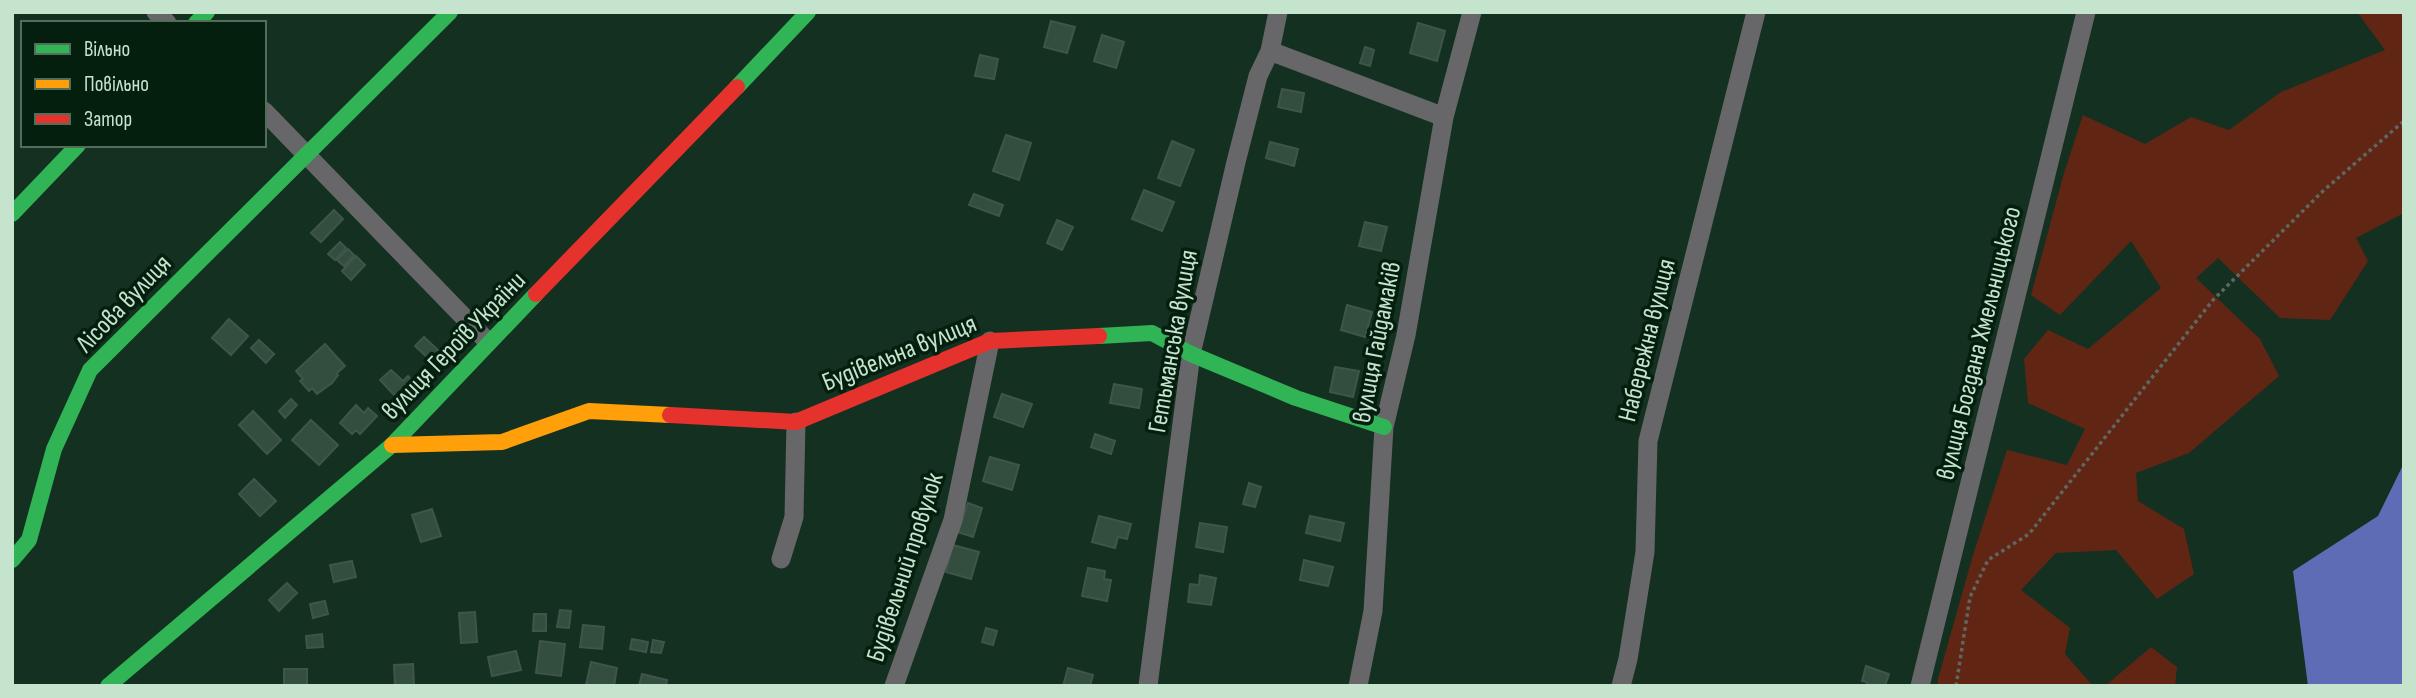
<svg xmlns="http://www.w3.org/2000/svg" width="2416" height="698" viewBox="0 0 2416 698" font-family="'Sofia Sans Condensed',sans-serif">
  <rect width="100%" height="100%" fill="#143021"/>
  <path fill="#612514" d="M2357 12H2404V213L2356 238 2368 261 2330 320 2280 318 2218 258 2196 278 2260 339 2279 376 2189 453 2136 473 2138 501 2184 529 2194 574 2157 599 2116 550 2056 553 2021 590 2070 628 2065 654 2093 686H1938V679L1973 555 2007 450 2067 465 2085 429 2028 403 2024 359 2048 330 2088 349 2161 288 2131 241 2060 315 2031 295 2064 173 2083 115 2145 144 2191 117 2229 130 2281 92 2385 50Z
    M2151 647 2177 667 2175 686H2105Z"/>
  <path fill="#5d6db5" d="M2404 463V686H2308L2293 571 2378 516Z"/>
  <path fill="#334d3e" stroke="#3e5649" stroke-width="2" d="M1051 21 1075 27 1067 53 1044 47Z
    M1418 23 1445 31 1437 61 1410 53Z
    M1102 35 1124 42 1116 68 1094 61Z
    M1365 47 1374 50 1370 66 1360 63Z
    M980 55 998 59 994 79 975 76Z
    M1282 89 1304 93 1301 112 1278 107Z
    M1006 135 1031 143 1019 180 993 171Z
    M1172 141 1194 150 1180 186 1158 178Z
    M1270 142 1298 149 1294 166 1266 158Z
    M1144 190 1174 202 1162 231 1132 219Z
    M974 194 1003 205 999 216 969 205Z
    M334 210 343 219 321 242 311 233Z
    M1057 220 1073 227 1062 250 1047 243Z
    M1365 222 1387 227 1381 251 1359 246Z
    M340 242 346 248 335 260 328 254Z
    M348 249 354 255 344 266 337 260Z
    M356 256 365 265 351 280 342 271Z
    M1347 305 1372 312 1365 337 1341 330Z
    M229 319 248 336 231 355 212 338Z
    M424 337 438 350 430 360 415 346Z
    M259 340 274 354 266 363 251 348Z
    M325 344 345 366 336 374 338 375 332 383 317 394 312 388 309 391 300 381 303 379 296 371Z
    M1335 367 1359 371 1353 397 1330 392Z
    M391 370 403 381 408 376 418 388 408 398 405 394 399 400 380 380Z
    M1114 384 1142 389 1139 408 1110 403Z
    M1002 394 1032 404 1023 427 994 417Z
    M291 399 297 405 285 418 279 411Z
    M356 405 364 413 368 408 377 416 360 434 356 430 352 434 340 423Z
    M253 411 281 440 267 454 239 425Z
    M311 420 338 445 319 465 292 440Z
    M1095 434 1115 441 1111 454 1091 447Z
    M990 457 1019 465 1012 490 983 481Z
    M254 479 276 501 260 516 239 494Z
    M1249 483 1261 487 1255 507 1243 504Z
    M968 503 982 508 973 537 958 532Z
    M432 509 441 536 421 542 412 515Z
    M1099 516 1131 524 1127 539 1118 537 1115 548 1092 542Z
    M1310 516 1344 523 1340 541 1306 533Z
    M1200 523 1227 527 1223 552 1196 547Z
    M953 545 979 552 971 579 946 572Z
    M1304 560 1333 567 1328 586 1300 580Z
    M352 561 356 577 334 582 330 565Z
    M1088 568 1105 571 1104 579 1111 580 1107 601 1082 596Z
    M1200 575 1216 578 1211 605 1188 602 1190 584 1199 585Z
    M287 583 297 593 279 611 269 600Z
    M325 601 328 614 313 618 310 604Z
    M560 610 571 611 569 628 557 627Z
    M475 612 477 642 461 643 459 613Z
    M534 614H546V631H533Z
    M583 625 604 627 602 649 580 647Z
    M986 628 997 631 993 645 982 642Z
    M322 634 323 647 307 648 306 636Z
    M632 639 648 642 646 652 630 649Z
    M653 640 664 642 661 653 651 652Z
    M540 641 565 644 561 676 536 673Z
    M516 651 521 670 492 676 488 657Z
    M591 662 617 668 614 686 586 685Z
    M413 664 414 686H395L394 665Z
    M1866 666 1889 674 1885 686H1866L1867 682 1862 681Z
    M1068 668 1093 675 1090 686H1063Z
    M284 669H307V686H284Z
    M642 674 667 680 666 686H639Z"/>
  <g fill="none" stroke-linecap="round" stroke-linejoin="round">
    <path stroke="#606763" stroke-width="3.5" stroke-dasharray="3.5 3.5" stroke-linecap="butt" d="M1956 686 1970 597 1988 560 2029 534 2213 300 2323 191 2404 121"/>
    <path stroke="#676769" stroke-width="19" d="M156 12 167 23
      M1270 51 1444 117
      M264 111 488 342
      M781 559 794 517 796 422
      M894 686 953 520 990 341
      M1148 686 1191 354 1236 162 1258 76 1270 51 1278 12
      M1358 686 1373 611 1384 427 1406 335 1444 117 1472 12
      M1621 686 1628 659 1645 552 1648 441 1756 12
      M1920 686 2086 12"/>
    <path stroke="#30b455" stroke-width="16" d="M196 23 207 12
      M737 87 808 12
      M12 214 78 145
      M1099 336 1152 333 1191 354 1296 398 1384 427
      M12 560 29 540 54 449 90 370 450 12
      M108 686 392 445 536 294"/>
    <path stroke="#ff9f0a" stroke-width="16" d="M392 445 502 442 589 411 670 415"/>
    <path stroke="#e5322d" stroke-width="16" d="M536 294 737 87
      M670 415 796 422 990 341 1099 336"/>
  </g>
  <g text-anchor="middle" stroke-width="7" stroke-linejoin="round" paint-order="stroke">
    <g font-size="26" fill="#c5e4ce" stroke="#051f0f">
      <text transform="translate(123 303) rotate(-46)" y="9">Лісова вулиця</text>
      <text transform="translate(1646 340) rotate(-76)" y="9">Набережна вулиця</text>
      <text transform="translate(1172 341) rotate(-80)" y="9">Гетьманська вулиця</text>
      <text transform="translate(1376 342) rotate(-79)" y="9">вулиця Гайдамаків</text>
      <text transform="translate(1978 343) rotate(-76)" y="9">вулиця Богдана Хмельницького</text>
      <text transform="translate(453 345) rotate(-46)" y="9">вулиця Героїв України</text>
      <text transform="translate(899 352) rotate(-22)" y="9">Будівельна вулиця</text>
      <text transform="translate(904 567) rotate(-72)" y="9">Будівельний провулок</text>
    </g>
  </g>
  <rect width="2416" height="698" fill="none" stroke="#c5e4ce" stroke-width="28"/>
  <rect x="21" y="21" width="245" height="126" fill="#051f0f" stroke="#526e5b" stroke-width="2"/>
  <rect x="35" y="44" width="35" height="10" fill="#30b455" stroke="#526e5b" stroke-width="2"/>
  <text x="84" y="56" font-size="21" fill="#c5e4ce">Вільно</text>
  <rect x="35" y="79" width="35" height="10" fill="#ff9f0a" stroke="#526e5b" stroke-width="2"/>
  <text x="84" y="91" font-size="21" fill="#c5e4ce">Повільно</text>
  <rect x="35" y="114" width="35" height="10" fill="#e5322d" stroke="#526e5b" stroke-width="2"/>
  <text x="84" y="126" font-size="21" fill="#c5e4ce">Затор</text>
</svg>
